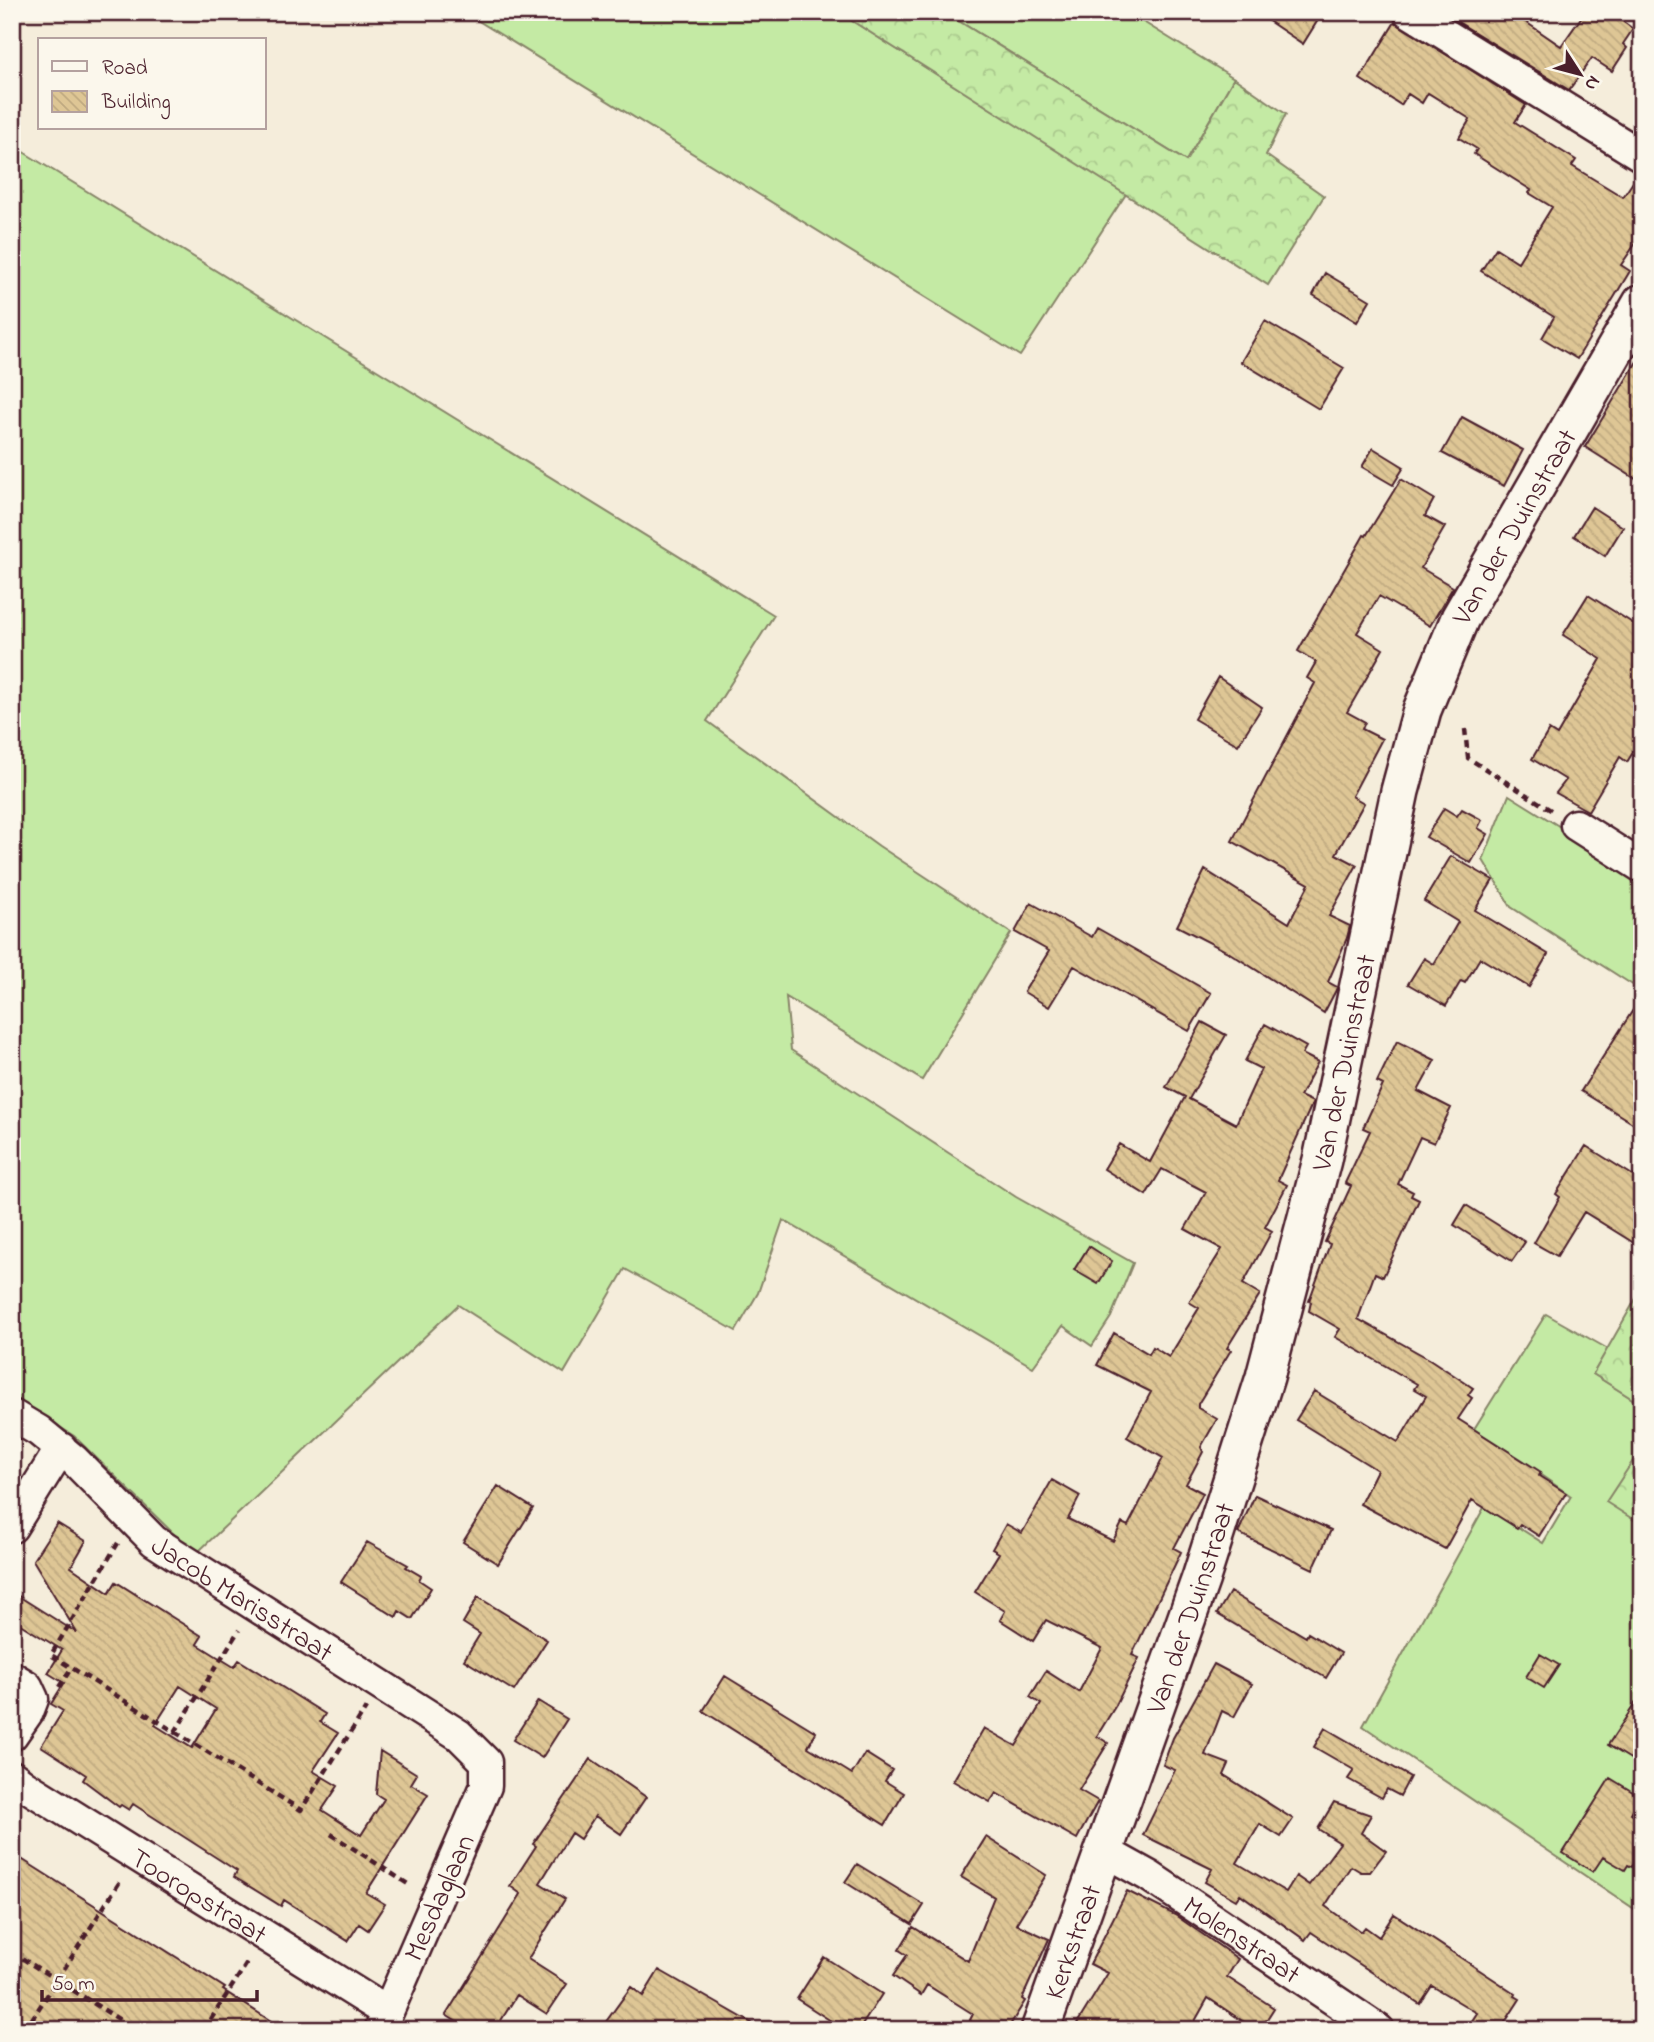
<svg xmlns="http://www.w3.org/2000/svg" width="1654" height="2042" viewBox="0 0 1654 2042" font-family="'Indie Flower',sans-serif">
  <defs>
    <pattern id="forest-crowns" width="20" height="18" patternUnits="userSpaceOnUse" patternTransform="scale(1.75)"><rect width="20" height="18" fill="#c4eaa4"/><path d="M2 6a3 3 0 1 1 6 0M12 15a3 3 0 1 1 6 0" fill="none" stroke="#aac88d"/></pattern>
    <pattern id="building-back-hatch" width="6" height="6" patternUnits="userSpaceOnUse" patternTransform="scale(1.75)"><rect width="6" height="6" fill="#dec695"/><path d="M-1 5l2 2M0 0l6 6M5-1l2 2" fill="none" stroke="#c0aa81"/></pattern>
  </defs>
  <rect width="100%" height="100%" fill="#f5eddb"/>
  <filter id="ink" filterUnits="userSpaceOnUse"><feTurbulence type="fractalNoise" baseFrequency=".0143" numOctaves="2"/><feDisplacementMap in="SourceGraphic" scale="14" xChannelSelector="R" yChannelSelector="G"/><feConvolveMatrix kernelMatrix="1 2 1 2 8 2 1 2 1" color-interpolation-filters="sRGB"/></filter>
  <g filter="url(#ink)">
    <path fill="#c4eaa4" stroke="#878468" stroke-width="2" d="M464 12H838L1126 194 1020 356Z
      M944 12H1127L1234 78 1186 161Z
      M12 145 774 615 707 721 879 846 1011 933 922 1080 786 997 791 1050 1016 1197 1133 1263 1111 1317 1092 1346 1063 1326 1033 1367 783 1220 758 1293 736 1331 625 1269 564 1373 458 1305 199 1551 177 1537 74 1436 12 1397Z
      M1509 795 1642 878V991L1511 907 1483 860Z
      M1546 1314 1608 1349 1593 1374 1642 1405V1914L1363 1726 1485 1506 1543 1543 1571 1496 1474 1429Z"/>
    <path fill="url(#forest-crowns)" stroke="#878468" stroke-width="2" d="M838 12H944L1186 161 1234 78 1286 114 1266 155 1324 196 1268 285Z
      M1642 1288V1405L1593 1374Z
      M1642 1447V1525L1606 1502Z"/>
    <path fill="url(#building-back-hatch)" stroke="#4a1f2b" stroke-width="2" fill-rule="evenodd" d="M1255 12H1323L1303 44Z
      M1457 12H1511L1561 46 1585 12H1610L1633 29 1623 44 1627 48 1612 71 1592 58 1569 90 1453 19Z
      M1395 22 1526 105 1515 122 1576 160 1572 166 1623 197 1639 173H1642V234L1621 265 1630 271 1577 359 1542 338 1554 317 1481 271 1496 248 1518 262 1552 207 1529 193 1531 190 1474 154 1477 149 1459 138 1470 119 1428 93 1422 103 1408 94 1401 105 1360 79Z
      M1325 273 1370 300 1357 322 1313 295Z
      M1265 321 1344 368 1319 409 1241 362Z
      M1642 353V483L1585 447Z
      M1462 417 1523 450 1504 486 1442 453Z
      M1373 448 1404 467 1393 485 1362 467Z
      M1401 479 1434 499 1425 516 1445 527 1421 568 1453 587 1430 626 1379 596 1357 633 1383 649 1347 712 1365 722 1362 729 1382 739 1352 796 1364 803 1336 854 1357 865 1329 916 1350 926 1347 938 1328 982 1337 987 1336 990 1324 1013 1228 952 1177 926 1205 870 1289 923 1309 884 1232 841 1315 683 1307 678 1316 662 1298 651 1364 535 1366 536Z
      M1592 507 1623 527 1605 556 1574 536Z
      M1588 595 1642 629V738L1627 762 1620 757 1588 811 1556 793 1566 780 1532 759 1549 730 1557 735 1601 659 1563 635Z
      M1218 677 1262 707 1238 745 1194 719Z
      M1444 808 1457 816 1462 809 1482 820 1478 828 1488 834 1471 863 1426 837Z
      M1451 856 1493 880 1475 910 1548 954 1529 987 1480 958 1465 983 1461 981 1446 1006 1408 984 1424 958 1434 964 1458 922 1424 901Z
      M1031 903 1092 937 1097 928 1211 993 1189 1031 1074 966 1049 1007 1024 992 1049 951 1015 932Z
      M1642 996V1129L1581 1091Z
      M1202 1022 1226 1035 1189 1099 1236 1124 1261 1069 1245 1061 1265 1024 1306 1047 1302 1054 1318 1062 1300 1096 1313 1102 1278 1180 1287 1185 1265 1227 1272 1231 1243 1284 1260 1294 1227 1348 1231 1350 1198 1404V1408L1217 1419 1201 1447 1203 1452 1186 1484 1203 1493 1174 1548 1181 1552 1132 1655 1139 1658 1116 1705 1097 1736 1108 1743 1079 1790 1098 1801 1077 1839 996 1793 990 1802 953 1781 984 1728 1016 1746 1041 1704 1030 1697 1046 1671 1079 1692 1102 1648 1046 1620 1033 1641 1000 1620 1005 1611 975 1592 999 1553 992 1549 1006 1524 1022 1533 1052 1480 1080 1496 1068 1519 1113 1541 1122 1523 1128 1526 1163 1458 1127 1437 1151 1392 1097 1365 1114 1333 1149 1354 1153 1347 1169 1357 1199 1308 1189 1302 1222 1249 1185 1229 1206 1192 1162 1169 1146 1195 1104 1169 1119 1144 1150 1162 1185 1097 1166 1087Z
      M1397 1041 1435 1060 1418 1091 1451 1108 1434 1143 1420 1137 1398 1184 1413 1192 1411 1196 1419 1200 1383 1277 1375 1273 1358 1319 1431 1360 1473 1388 1468 1395 1472 1398 1458 1419 1541 1472 1539 1476 1566 1493 1539 1536 1520 1524 1517 1528 1472 1500 1445 1549 1360 1504 1377 1470 1296 1420 1314 1391 1398 1442 1426 1396 1414 1389 1417 1384 1335 1337 1340 1329 1309 1311 1311 1302 1309 1301 1330 1244 1325 1242 1351 1186 1345 1183 1370 1131 1363 1128 1383 1085 1377 1082Z
      M1586 1146 1642 1181V1248L1584 1212 1557 1256 1534 1243 1560 1197 1556 1194Z
      M1466 1205 1525 1242 1512 1261 1454 1225Z
      M1089 1246 1112 1261 1098 1284 1074 1270Z
      M498 1486 533 1508 498 1564 463 1542Z
      M1255 1495 1331 1530 1313 1569 1238 1533Z
      M57 1523 86 1541 71 1567 109 1593 116 1582 202 1636 197 1644 234 1667 239 1660 325 1714 320 1722 338 1733 313 1771 338 1786 322 1810 361 1835 384 1799 376 1794 380 1751 417 1774 411 1784 428 1794 366 1893 385 1904 368 1930 359 1924 348 1941 284 1900 281 1906 234 1877 237 1871 133 1804 129 1810 121 1805 119 1807 83 1780 86 1775 41 1746 63 1711 51 1704 64 1683 48 1673 62 1650 12 1619V1592L77 1633 33 1560ZM180 1686 216 1709 192 1748 155 1725Z
      M367 1542 408 1565 406 1567 421 1576 419 1580 431 1588 412 1619 399 1611 396 1617 341 1582Z
      M1230 1592 1306 1637 1308 1633 1341 1653 1326 1678 1217 1614Z
      M478 1597 547 1640 514 1691 464 1660 480 1634 463 1623Z
      M1540 1654 1559 1665 1544 1688 1526 1677Z
      M1214 1664 1252 1684 1234 1717 1222 1711 1205 1755 1229 1764 1224 1775 1293 1819 1281 1837 1260 1824 1237 1863 1286 1892 1296 1876 1309 1885 1340 1843 1318 1829 1334 1802 1371 1815 1361 1833 1386 1851 1370 1872H1361L1351 1866 1325 1906 1361 1932 1365 1927 1379 1937 1394 1914 1516 1994 1515 1996 1520 1999 1500 2030H1466L1477 2013 1432 1986 1420 2004 1311 1932 1305 1940 1240 1894 1236 1900 1205 1882 1212 1869 1143 1835 1175 1770 1163 1765 1173 1738Z
      M725 1676 816 1732 808 1747 852 1774 865 1753 892 1770 885 1781 904 1793 885 1825 703 1711Z
      M1642 1693V1766L1608 1745Z
      M538 1701 567 1719 542 1758 513 1740Z
      M1325 1728 1410 1777 1400 1796 1387 1789 1382 1798 1348 1779 1354 1770 1314 1747Z
      M591 1759 646 1797 621 1834 595 1816 580 1839 571 1833 540 1883 565 1899 528 1959 567 1984 547 2014 517 1995 495 2030H469L446 2015 521 1894 510 1886 536 1846 533 1844Z
      M1610 1778 1641 1797 1631 1813 1642 1820V1851L1632 1867 1628 1865 1625 1870 1603 1857 1593 1872 1563 1853Z
      M986 1837 1046 1875 1016 1924 1049 1939 1022 1999 1025 2001 1007 2030H982L969 2022 973 2014 927 1985 921 1995 893 1976 907 1955 899 1950 913 1927 968 1961 994 1897 961 1877Z
      M12 1853 225 1988 223 1990 285 2030H12Z
      M857 1864 924 1905 912 1924 845 1882Z
      M1127 1891 1175 1915 1238 1959 1227 1977 1274 2008 1260 2030H1256L1208 1998 1190 2030H1073L1108 1973 1090 1964Z
      M824 1957 882 1994 859 2030H845L797 1999Z
      M659 1970 764 2030H600L631 1987 643 1996Z"/>
    <g fill="none" stroke-linecap="round" stroke-linejoin="round">
      <defs>
        <g id="minor">
          <path d="M1409 12 1642 156"/>
          <path d="M1576 825 1642 867"/>
          <path id="s1" d="M12 1415 39 1431 74 1460 154 1541 459 1735 486 1762V1786L380 2030"/>
          <path d="M12 1527 61 1448"/>
          <path d="M12 1677 27 1686 33 1699 28 1712 12 1735"/>
          <path id="s2" d="M12 1776 24 1785 387 2012"/>
          <path id="s3" d="M1104 1851 1149 1876 1379 2030"/>
        </g>
        <g id="tertiary">
          <path id="s4" d="M1040 2030 1201 1578 1265 1377 1322 1160 1400 791 1422 710 1460 618 1642 303"/>
        </g>
      </defs>
      <use href="#minor" stroke="#4a1f2b" stroke-width="35"/>
      <use href="#tertiary" stroke="#4a1f2b" stroke-width="42"/>
      <path stroke="#4a1f2b" stroke-width="4.5" stroke-dasharray="7 5" stroke-linecap="butt" d="M1465 729 1468 758 1554 812
        M118 1543 51 1655 175 1732 239 1630
        M59 1687 72 1667
        M175 1732 301 1810 366 1708
        M331 1834 411 1886
        M12 1952 136 2030
        M25 2030 121 1880
        M204 2030 249 1960"/>
      <use href="#minor" stroke="#fbf7ec" stroke-width="30"/>
      <use href="#tertiary" stroke="#fbf7ec" stroke-width="37"/>
    </g>
  </g>
  <g text-anchor="middle" stroke-width="7" stroke-linejoin="round" paint-order="stroke">
    <g font-size="28" fill="#4a1f2b" stroke="#fbf7ec">
      <text dy="10" stroke="none"><textPath href="#s4" startOffset="1582">Van der Duinstraat</textPath></text>
      <text dy="10" stroke="none"><textPath href="#s4" startOffset="1015">Van der Duinstraat</textPath></text>
      <text dy="10" stroke="none"><textPath href="#s1" startOffset="296">Jacob Marisstraat</textPath></text>
      <text dy="10" stroke="none"><textPath href="#s4" startOffset="448">Van der Duinstraat</textPath></text>
      <text dy="10" stroke="none"><textPath href="#s2" startOffset="222">Tooropstraat</textPath></text>
      <text transform="translate(438 1897) rotate(-66)" y="10">Mesdaglaan</text>
      <text dy="10" stroke="none"><textPath href="#s3" startOffset="164">Molenstraat</textPath></text>
      <text dy="10" stroke="none"><textPath href="#s4" startOffset="94">Kerkstraat</textPath></text>
    </g>
  </g>
  <rect width="1654" height="2042" fill="none" stroke="#fbf7ec" stroke-width="42"/>
  <rect x="21" y="21" width="1612" height="2000" fill="none" stroke="#4a1f2b" stroke-width="2.5" filter="url(#ink)"/>
  <rect x="38" y="38" width="228" height="91" fill="#fbf7ec" stroke="#b4a19f" stroke-width="2"/>
  <rect x="52" y="61" width="35" height="10" fill="#fbf7ec" stroke="#b4a19f" stroke-width="2"/>
  <text x="102" y="74" font-size="21" fill="#4a1f2b">Road</text>
  <rect x="52" y="91" width="35" height="21" fill="url(#building-back-hatch)" stroke="#b4a19f" stroke-width="2"/>
  <text x="102" y="108" font-size="21" fill="#4a1f2b">Building</text>
  <g transform="translate(1580 74) rotate(126)" stroke="#fbf7ec" stroke-width="5" paint-order="stroke">
  <path d="M0-5L12 26L0 18L-12 26Z" fill="#4a1f2b"/>
  <text y="-10" font-size="19" font-weight="bold" text-anchor="middle" fill="#4a1f2b">N</text>
  </g>
  <path d="M42 1990v10h215v-10" fill="none" stroke="#4a1f2b" stroke-width="3.5"/>
  <text x="52" y="1990" font-size="21" fill="#4a1f2b" stroke="#fbf7ec" stroke-width="5" paint-order="stroke">50 m</text>
</svg>
